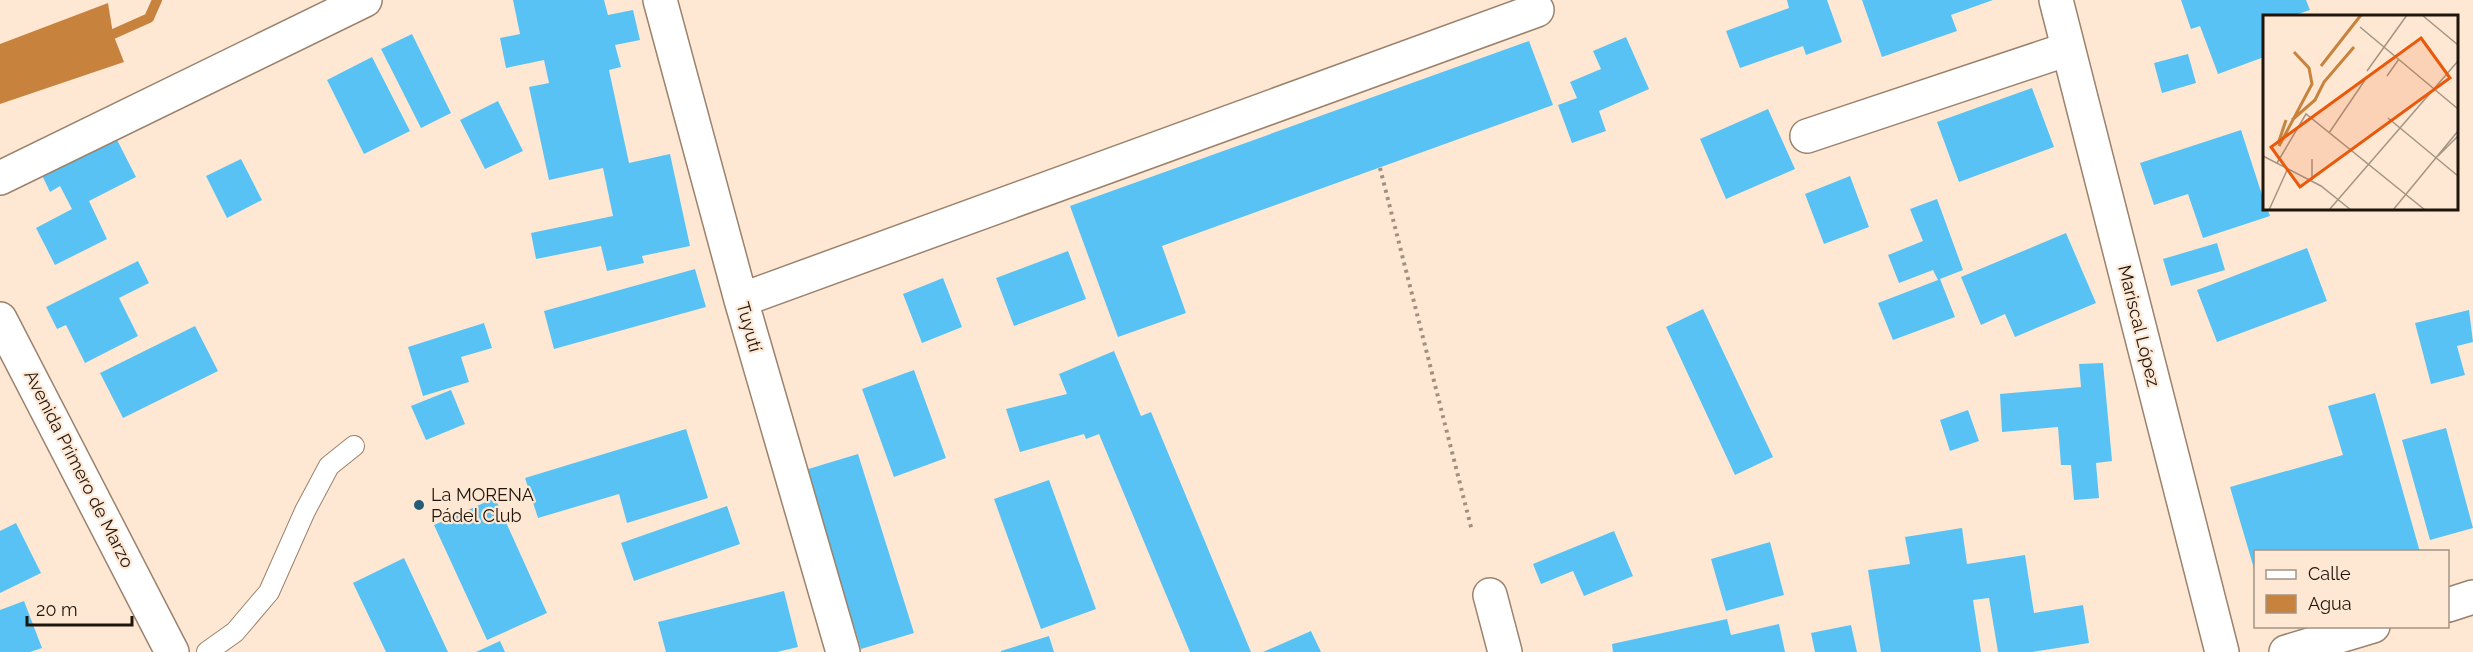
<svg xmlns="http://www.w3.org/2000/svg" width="2473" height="652" viewBox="0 0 2473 652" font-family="Raleway,sans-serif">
  <rect width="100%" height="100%" fill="#fee8d4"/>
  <path fill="#c7833d" d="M108 3 113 34 124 62 0 104V44Z"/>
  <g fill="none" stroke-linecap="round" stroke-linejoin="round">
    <path stroke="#c7833d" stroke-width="10" d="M102 39 149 18 157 0"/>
  </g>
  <path fill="#59c2f4" d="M513 0H604L608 15 633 10 640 40 615 45 621 67 609 70 629 163 670 154 690 246 642 256 644 263 607 271 601 246 536 259 531 233 613 216 603 168 549 180 529 87 549 83 544 60 506 68 500 38 520 34Z
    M1787 0H1827L1842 42 1806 55 1803 46 1740 68 1726 31 1789 8Z
    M1862 0H1993L1951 15 1957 31 1882 57Z
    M2181 0H2306L2310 10 2292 16H2264V57L2218 74 2200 26 2191 29Z
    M412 34 451 113 421 128 381 49Z
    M1626 37 1649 89 1599 111 1606 131 1572 143 1558 105 1577 98 1570 82 1601 69 1593 51Z
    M1529 41 1553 105 1162 246 1186 313 1118 337 1070 206Z
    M2188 54 2196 83 2162 93 2154 63Z
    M372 57 410 131 364 154 327 80Z
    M2032 88 2054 147 1959 182 1937 122Z
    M498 101 523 151 485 169 460 120Z
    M1768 109 1795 169 1726 199 1700 139Z
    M2241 130 2264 201V208H2267L2270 216 2203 238 2188 194 2154 205 2140 163Z
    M114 134 136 177 89 201 107 239 55 265 36 228 72 209 60 186 50 192 40 171Z
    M241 159 262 200 227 218 206 176Z
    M1850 176 1869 227 1824 244 1805 194Z
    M1937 199 1963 270 1940 279 1955 317 1893 340 1878 303 1938 280 1933 270 1899 283 1888 255 1923 241 1910 209Z
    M2066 233 2096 303 2015 337 2005 314 1981 325 1961 277Z
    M2217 243 2225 270 2171 286 2163 259Z
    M2307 248 2327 301 2217 342 2197 290Z
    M1068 251 1086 299 1014 326 996 278Z
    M138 261 149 283 119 298 138 336 85 363 66 325 57 329 46 307Z
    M695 269 706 307 554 349 544 311Z
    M943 278 962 327 922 343 903 294Z
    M1703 309 1773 457 1735 475 1666 327Z
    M2469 310 2473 342 2457 346 2465 375 2431 384 2415 323Z
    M484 323 492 348 461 357 469 382 423 396 408 347Z
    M195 326 218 371 123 418 100 373Z
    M1114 351 1141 416 1151 412 1251 652H1190L1099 434 1086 439 1084 434 1020 452 1006 409 1067 394 1059 374Z
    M2103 363 2112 461 2096 463 2099 498 2074 500 2071 465H2061L2058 427 2002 432 2000 394 2081 387 2079 364Z
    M914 370 946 458 894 477 862 389Z
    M451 390 465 424 426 440 411 406Z
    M2375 393 2420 552H2256L2255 572 2230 487 2343 455 2328 406Z
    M1968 410 1979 441 1950 451 1940 420Z
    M2446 428 2473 528 2430 540 2402 440Z
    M686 429 708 498 627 523 619 494 538 518 525 478Z
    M858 454 914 633 861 649 805 470Z
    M1049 480 1096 609 1041 629 994 499Z
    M495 498 547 613 487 640 434 525Z
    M727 506 740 544 634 581 621 543Z
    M16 523 41 573 0 593V531Z
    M1962 528 1967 564 2025 555 2034 613 2083 605 2089 643 2032 652H1998L1989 598 1973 600 1981 652H1881L1868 570 1910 564 1905 537Z
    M1614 531 1633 576 1584 596 1573 571 1541 584 1533 564Z
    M1770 542 1784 595 1726 611 1711 559Z
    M404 558 448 652H386L353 583Z
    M784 591 798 647 777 652H666L658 622Z
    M24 601 42 648 30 652H0V610Z
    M1727 619 1731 635 1779 624 1785 652H1613L1612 644Z
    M1851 625 1857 652H1815L1811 633Z
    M1311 631 1321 652H1263Z
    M1049 636 1054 652H1001V651Z
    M500 641 505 652H476Z"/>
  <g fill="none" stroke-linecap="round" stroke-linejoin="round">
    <defs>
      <path id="lane" d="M207 652 235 632 269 592 305 511 329 466 354 446"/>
      <path id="street" d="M660 0 741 300 843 652
        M2056 0 2222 652
        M1807 136 2068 49
        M0 178 365 0
        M741 300 1537 10
        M0 319 172 652
        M1490 595 1505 652
        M2448 605 2473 597
        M2286 652 2373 626"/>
    </defs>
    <use href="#lane" stroke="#9b826c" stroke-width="22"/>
    <use href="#street" stroke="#9b826c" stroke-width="36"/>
    <path stroke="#a19081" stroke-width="4" stroke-dasharray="3 4.5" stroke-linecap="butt" d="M1380 168 1472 531"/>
    <use href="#lane" stroke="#fff" stroke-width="20"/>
    <use href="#street" stroke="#fff" stroke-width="33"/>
  </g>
  <circle fill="#245d76" stroke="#fee8d4" stroke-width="2" cx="419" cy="505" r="6"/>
  <g text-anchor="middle" stroke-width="4.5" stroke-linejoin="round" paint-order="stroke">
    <g font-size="18" fill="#1e150c" stroke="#fee8d4">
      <text transform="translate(2139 326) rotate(76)" y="6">Mariscal López</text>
      <text transform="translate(749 327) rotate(74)" y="6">Tuyutí</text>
      <text transform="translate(79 469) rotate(63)" y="6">Avenida Primero de Marzo</text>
    </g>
    <g font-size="18" fill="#1e150c" stroke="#fee8d4" text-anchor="start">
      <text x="431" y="501">La MORENA<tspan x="431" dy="21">Pádel Club</tspan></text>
    </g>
  </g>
  <g transform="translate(2263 15)">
    <rect width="195" height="195" fill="#fee8d4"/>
    <path fill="none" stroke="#c7833d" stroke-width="3" d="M58 51 98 0M29 105 52 85 61 67 91 32M15 129 23 105M16 131 49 69 46 53 31 37"/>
    <path fill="none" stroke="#a49484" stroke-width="1.5" d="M159 0 195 30M97 12 195 94M104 56 144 0M124 61 136 44M125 103 195 161M66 118 102 65M0 141 58 171 88 195M175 141 195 121M14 148 43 99 162 195M49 165V144M6 195 25 153M66 195 195 46M130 195 195 116"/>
    <path fill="#e8590c" fill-opacity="0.15" stroke="#e8590c" stroke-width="3" d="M158 23 187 63 37 172 8 132Z"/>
    <rect width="195" height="195" fill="none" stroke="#1e150c" stroke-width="3"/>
  </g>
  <rect x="2254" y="550" width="195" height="78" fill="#fee8d4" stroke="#a49484" stroke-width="1.5"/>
  <rect x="2266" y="570" width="30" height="9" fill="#ffffff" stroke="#a49484" stroke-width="1.5"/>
  <text x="2308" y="580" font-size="18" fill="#1e150c">Calle</text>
  <rect x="2266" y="595" width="30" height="18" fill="#c7833d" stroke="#a49484" stroke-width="1.5"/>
  <text x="2308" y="610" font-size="18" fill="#1e150c">Agua</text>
  <path d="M27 616v9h105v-9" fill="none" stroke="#1e150c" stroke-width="3"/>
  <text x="36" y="616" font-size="18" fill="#1e150c" stroke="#fee8d4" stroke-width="4.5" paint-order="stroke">20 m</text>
</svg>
